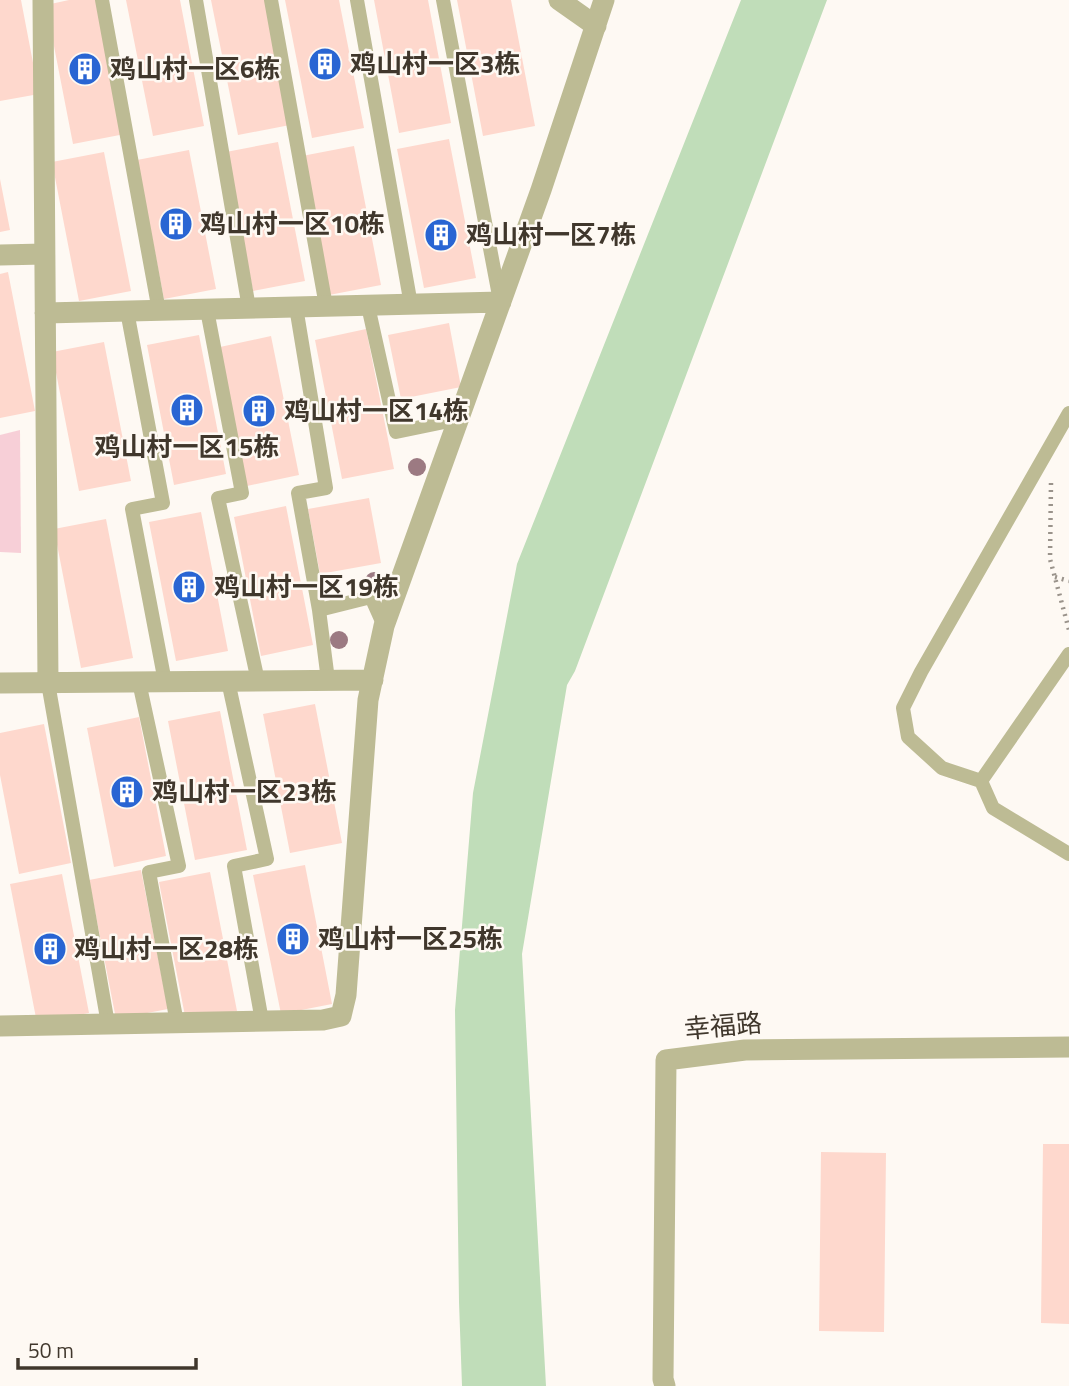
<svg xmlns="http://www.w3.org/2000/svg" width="1069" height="1386" viewBox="0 0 1069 1386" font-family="'Titillium Web','Noto Sans SC',sans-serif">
  <rect width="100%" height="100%" fill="#fef9f3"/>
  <path fill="#f7cfd7" d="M20 430 21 553 0 552V435Z"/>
  <path fill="#c0ddb9" d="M741 0H827L575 671 567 685 522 954 546 1386H462L459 1302 455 1010 473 793 517 564Z"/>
  <path fill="#fed8cd" d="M0 0H21L39 94 0 101Z
    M69 0H99L125 134 73 144 46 5Z
    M126 0H180L204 126 153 136Z
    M211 0H265L290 125 238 135Z
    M285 0H339L364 128 312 138Z
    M374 0H428L451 123 399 133Z
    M457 0H511L535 126 483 136Z
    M449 139 476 278 424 288 397 149Z
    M278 142 305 281 253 291 226 152Z
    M354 146 381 285 329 295 302 156Z
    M189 150 216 289 164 299 137 160Z
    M104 152 131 291 79 301 52 162Z
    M0 179 10 230 0 232Z
    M8 272 35 411 0 418V274Z
    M449 323 461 387 401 399 388 335Z
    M366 329 394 469 342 479 315 340Z
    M199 335 226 474 174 485 147 345Z
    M271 336 299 475 247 486 220 347Z
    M104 342 131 481 79 491 52 352Z
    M369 498 381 563 320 574 308 509Z
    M286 506 313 645 261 656 234 517Z
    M201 512 228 651 176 661 149 522Z
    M106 519 133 658 81 668 54 529Z
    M315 704 342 843 290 853 263 714Z
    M220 711 247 850 195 860 168 721Z
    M139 717 166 856 114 867 87 728Z
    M44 724 71 863 19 874 0 775V733Z
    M305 865 332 1004 281 1014 253 875Z
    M141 870 168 1009 116 1019 89 880Z
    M210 872 237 1011 186 1021 159 882Z
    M62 874 89 1013 37 1023 10 884Z
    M1043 1144H1069V1324L1041 1323Z
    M821 1152 886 1153 884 1332 819 1331Z"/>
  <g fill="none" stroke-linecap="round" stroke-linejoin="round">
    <path stroke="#9a938b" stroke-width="4.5" stroke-dasharray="2 5" stroke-linecap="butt" d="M1051 483 1050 559 1069 630
      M1055 577 1069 581"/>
    <path stroke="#bdbb94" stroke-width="14" d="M102 0 159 311
      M196 0 249 308
      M271 0 326 306
      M357 0 411 305
      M443 0 500 301
      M368 306 396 432 459 419
      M296 307 326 488 298 493 319 610 328 680
      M207 310 242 493 218 498 258 681
      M127 311 163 503 132 509 165 682
      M319 610 371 597 384 626
      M1069 654 981 781 993 808 1069 854
      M228 681 267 859 234 866 262 1021
      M139 682 179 866 149 872 177 1023
      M48 683 108 1024
      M981 781 942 768 908 737 903 708 921 672 1069 413"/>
    <path stroke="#bdbb94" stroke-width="21" d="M43 0 48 683
      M559 0 596 26
      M0 255 44 254
      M45 313 501 302
      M0 683 373 680
      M0 1026 323 1020 341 1016 346 995 368 700 384 626 541 190 604 0
      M665 1386 663 1379 666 1060 745 1050 1069 1047"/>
  </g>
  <g fill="#9c7a82">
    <circle cx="417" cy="467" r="9"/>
    <circle cx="374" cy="581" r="9"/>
    <circle cx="339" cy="640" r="9"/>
  </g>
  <defs>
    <symbol id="building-disc" viewBox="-11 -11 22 22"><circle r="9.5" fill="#2965d3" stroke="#fef9f3"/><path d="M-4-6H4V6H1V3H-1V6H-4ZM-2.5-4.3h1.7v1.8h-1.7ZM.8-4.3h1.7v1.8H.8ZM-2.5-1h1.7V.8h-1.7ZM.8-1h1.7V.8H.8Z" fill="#fff"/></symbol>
  </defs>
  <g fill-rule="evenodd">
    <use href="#building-disc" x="306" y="45" width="38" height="38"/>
    <use href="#building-disc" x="66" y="50" width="38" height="38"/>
    <use href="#building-disc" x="157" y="205" width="38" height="38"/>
    <use href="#building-disc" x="422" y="216" width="38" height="38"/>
    <use href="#building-disc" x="168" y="391" width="38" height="38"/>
    <use href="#building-disc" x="240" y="392" width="38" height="38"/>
    <use href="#building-disc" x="170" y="568" width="38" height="38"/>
    <use href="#building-disc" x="108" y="773" width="38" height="38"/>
    <use href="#building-disc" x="274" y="920" width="38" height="38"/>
    <use href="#building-disc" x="31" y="930" width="38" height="38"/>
  </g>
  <g text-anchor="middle" stroke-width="5" stroke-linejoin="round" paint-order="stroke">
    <g font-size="26" font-weight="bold" fill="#40372c" stroke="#fef9f3" text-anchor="start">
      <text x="350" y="73">鸡山村一区3栋</text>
      <text x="110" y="78">鸡山村一区6栋</text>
      <text x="200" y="233">鸡山村一区10栋</text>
      <text x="466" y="244">鸡山村一区7栋</text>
      <text x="284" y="420">鸡山村一区14栋</text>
      <text x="187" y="456" text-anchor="middle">鸡山村一区15栋</text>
      <text x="214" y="596">鸡山村一区19栋</text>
      <text x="152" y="801">鸡山村一区23栋</text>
      <text x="318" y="948">鸡山村一区25栋</text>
      <text x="74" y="958">鸡山村一区28栋</text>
    </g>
    <g font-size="26" fill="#40372c" stroke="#fef9f3">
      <text transform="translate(723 1026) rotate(-5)" y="9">幸福路</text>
    </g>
  </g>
  <path d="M18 1358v10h178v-10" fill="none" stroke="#40372c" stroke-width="3.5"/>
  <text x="28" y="1358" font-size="21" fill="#40372c" stroke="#fef9f3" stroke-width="5" paint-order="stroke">50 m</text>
</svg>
